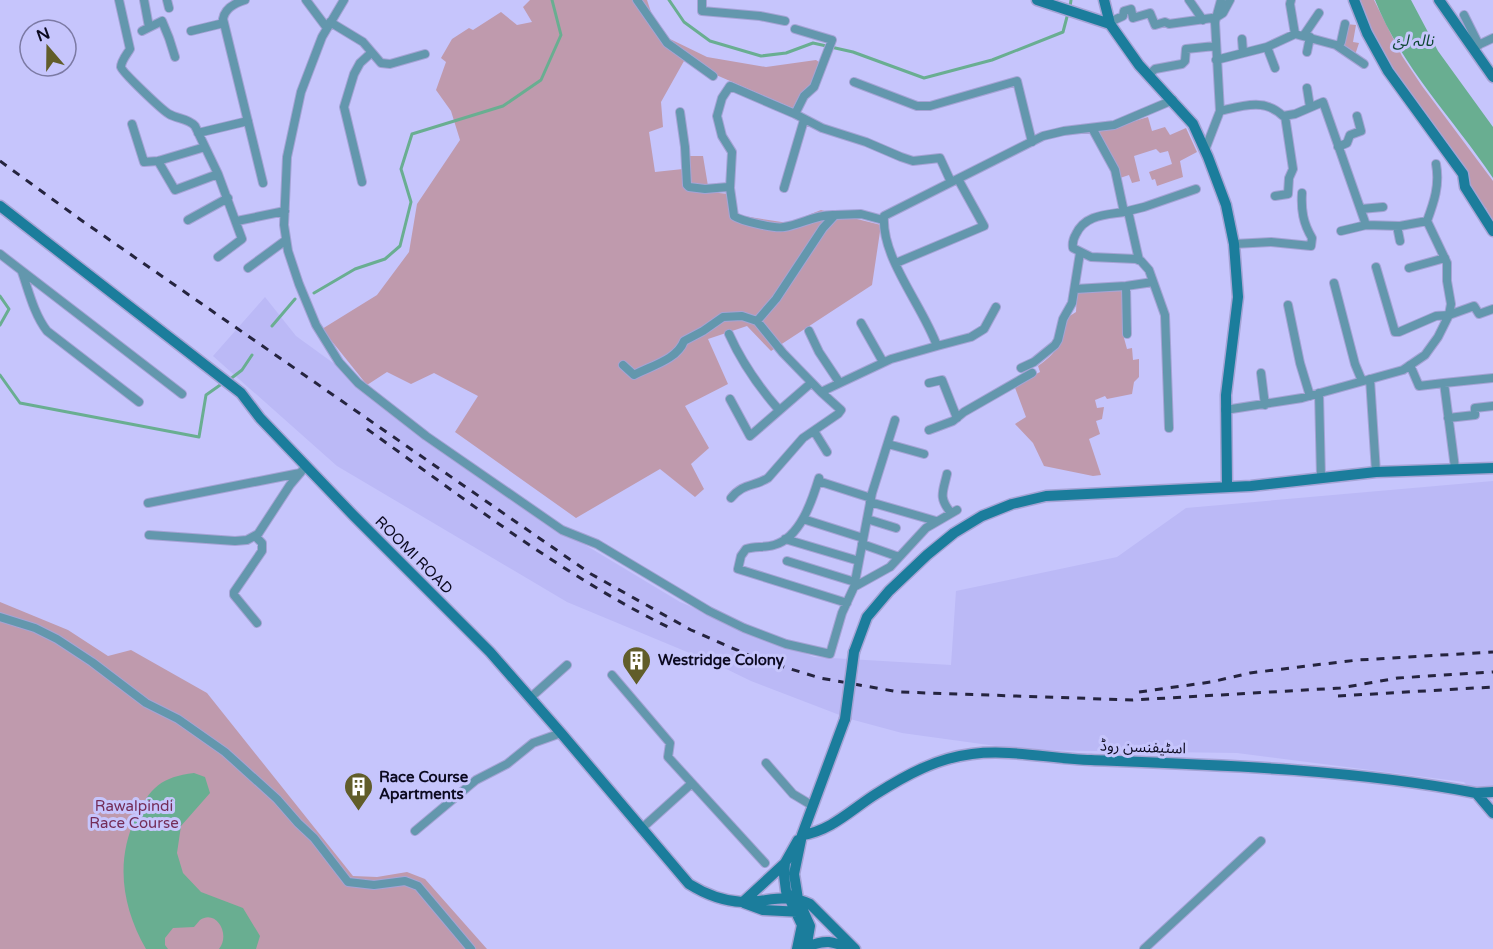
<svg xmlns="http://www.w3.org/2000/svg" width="1493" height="949" viewBox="0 0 1493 949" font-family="'Varela Round','Noto Sans Arabic',sans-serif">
  <rect width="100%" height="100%" fill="#c6c5fc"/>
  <path fill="#bbb9f6" d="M265 297 296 336 577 540 680 602 814 657 951 665 956 591 1117 557 1186 508 1493 481V817L1464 782 1237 753 1026 750 902 733 850 719 751 681 716 664 567 602 337 466 213 356Z"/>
  <path fill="#bf9aad" d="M530 0H647L652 15 670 39 707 57 766 67 816 60 825 66 797 110 684 61 661 102 663 127 649 132 655 172 683 169 689 156H703L709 192 729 194 737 215 788 223 821 210 881 225 872 285 771 351 747 326 708 339 728 384 685 406 709 448 691 464 704 489 695 497 660 469 576 518 455 432 478 396 434 373 411 384 387 372 367 385 322 329 377 295 409 252 417 204 460 140 451 111 436 90 446 62 441 58 452 39 469 28 473 30 501 12 517 25 532 22 523 7Z
    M1356 0H1374L1402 56 1422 86 1493 181V221L1486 208 1478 203 1387 63Z
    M1346 24 1356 25 1353 42 1359 43 1355 55 1341 47Z
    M1148 117 1152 131 1165 127 1170 135 1186 128 1197 152 1180 161 1183 177 1157 186 1155 179 1152 180 1149 172 1172 164 1168 151 1160 153 1156 149 1134 156 1140 181 1132 183 1129 175 1117 179 1098 132Z
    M1123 291 1124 338 1127 349 1132 348 1133 360 1139 359V377L1134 382 1132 394 1107 399 1105 396 1095 400 1097 408 1104 407 1102 419 1096 421 1100 434 1089 439 1101 475 1093 476 1044 466 1033 443 1015 424 1026 417 1014 385 1040 372 1038 366C1058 352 1061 344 1065 319L1076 312 1077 292Z
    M0 602 68 630 108 656 131 650 207 693 353 876 377 877 407 872 425 879 487 949H0Z"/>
  <path fill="#69ae91" d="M1375 0H1411L1438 51 1493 127V178C1453 118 1402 68 1375 0Z
    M194 773 205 777 210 793 181 826 177 853 183 873 201 892 243 908 260 936 256 949H219C231 934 216 909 200 920 198 922 196 925 194 927L173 928 165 938V945L168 949H146C122 907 115 861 136 817 150 787 162 777 194 773Z"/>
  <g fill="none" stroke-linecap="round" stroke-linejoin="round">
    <path stroke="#69ae91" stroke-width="3" d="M669 0 684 22 710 41 761 56 786 53 813 43 853 52 924 78 992 60 1063 32 1068 13
      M1070 7 1071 0
      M314 293 355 269 385 259 400 246 411 202 401 169 412 134 503 106 541 80 561 35 552 0
      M0 296 9 309 0 325
      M272 326 295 299
      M0 375 20 403 199 437 206 395 223 383
      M229 380 242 370 252 355"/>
    <defs>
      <path id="street" d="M119 0 130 49C127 54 121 61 121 67 122 72 162 110 169 114 177 119 188 118 195 126L218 174 242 239 218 257
        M144 0 149 27
        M167 0 169 8
        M245 0C235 3 225 8 223 19L263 183
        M306 0 327 28
        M344 0 322 37 301 92 287 157 284 225 288 251 299 284 316 325 339 362 358 383 426 436 562 530 597 544 709 611 744 628 786 644 830 654 842 613 854 587 872 493 895 420
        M637 0 667 43 713 76
        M702 0V11L760 16 785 21
        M1189 0 1203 20
        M1291 0 1290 4 1295 34
        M1464 15 1479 45
        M1215 18 1223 13 1230 0
        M330 22 363 42 381 63 390 64 425 54
        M1110 22 1123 16 1124 11 1131 9 1133 18 1150 13 1155 25 1165 22 1169 24 1212 18 1215 22
        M142 31 162 21 169 38 175 57
        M191 31 224 23
        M1304 35 1319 13
        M1242 39 1243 52
        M1338 46 1341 42 1345 24
        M1267 47 1275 68
        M1474 47 1493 38
        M1307 52 1310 37
        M1216 60 1267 47 1295 34 1336 45 1364 64
        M1149 75 1155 69 1182 64 1185 61 1186 49 1215 46
        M854 82 917 106H930L1017 81 1032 142
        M1307 88 1310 107
        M1220 111C1242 106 1265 98 1283 116L1295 114 1323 102 1366 225 1400 226 1427 221
        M680 112 685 147 687 185 689 187 705 189 728 187 730 188 734 216C741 221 776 229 784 227 802 224 817 214 835 215
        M795 114 804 96 814 87 832 40 795 29
        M132 124 144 162 158 161 205 147
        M1092 128 1115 170 1124 212C1105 215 1085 215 1076 234 1073 239 1072 242 1073 248L1091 257 1136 259 1141 261 1149 270 1165 315 1169 428
        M198 133 248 121
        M1338 147 1347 143 1350 135 1361 131 1357 116
        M1205 150 1220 111 1215 22 1221 0
        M158 161 175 190 218 174
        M362 182 344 107 354 74 360 63 371 53
        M730 188 732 152 722 136 717 116 722 98 730 86 795 114 822 128 866 142 901 157 913 161 940 158 951 182
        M784 188 804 120
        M1275 196 1288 194 1289 178 1293 169 1285 116
        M1361 209 1383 207
        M1128 211 1139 260
        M1124 212 1144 207 1196 189
        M188 220 228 198
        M237 221 285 211
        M1397 226 1400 241
        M1341 231 1366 225
        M1234 244 1271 242 1311 246 1312 238C1303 223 1301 210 1302 193
        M0 254 182 394
        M896 263 984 226 958 179
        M1376 267 1395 332H1399L1436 316 1449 315 1474 306 1479 314 1493 309
        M248 268 286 240
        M1409 268 1445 258
        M22 272C29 292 34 314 47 331L139 402
        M1334 283 1355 364 1362 381
        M1126 286 1127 334
        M1075 289 1126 286 1153 282
        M1288 305 1300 363 1310 396
        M757 321 783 353 821 392
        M861 323 883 362
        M809 331 819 352 839 382
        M729 334C742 363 758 386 779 410
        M937 346 971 337 984 329 996 307
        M623 365 634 375C650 366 677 360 684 341L703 331 723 317 742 316 757 321 776 299 823 228 835 215 861 214 883 220
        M1410 365 1419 386 1444 383 1455 468
        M1021 368 1034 362 1055 345 1058 340 1063 319 1072 303 1080 253
        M1261 373 1265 405
        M1370 379 1376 472
        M929 383 942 380 957 418
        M1444 383 1493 378
        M1319 393 1321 478
        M730 399 750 436 811 383
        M1225 410 1302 398 1403 370 1425 355 1438 337 1449 315 1451 304 1447 281V263L1427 221C1434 202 1440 185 1436 164
        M1448 418 1475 415V408L1493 406
        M929 430 953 421 964 412 1032 373
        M814 431 827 452
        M888 444 924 454
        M947 474C943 492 938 497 951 513
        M819 478C812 501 800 538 774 545 764 548 755 546 746 549L741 556 738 569 847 603
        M818 481 871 498
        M731 498C743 483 754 487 768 478L803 438 838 414 841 410 821 392 891 359 937 346C923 306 881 258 884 216L1043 136 1064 131 1114 125 1173 100
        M870 502 936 521
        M148 503 300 473
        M803 519 863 538
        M867 519 896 528
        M149 535 235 541 247 540 258 534 290 485 306 466
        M255 536 262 543V551L234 592V595L257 623
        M785 539 859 561
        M862 544 899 557
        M787 561 855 582
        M854 587 890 567 926 528 957 510
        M0 617 35 628 57 639 92 662 146 703 178 719 225 752 277 799 298 823 314 838 348 882 374 885 405 881 418 886 471 949
        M612 675 670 743 668 757 765 863
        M530 698 567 665
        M766 763 793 794 813 806
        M641 829 691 784
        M415 831 476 780 507 764 533 743 561 733
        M1144 949 1261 841"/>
      <path id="secondary" d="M1037 0 1110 24
        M1104 0 1110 24 1139 65 1193 124 1208 157 1226 205 1234 244 1238 297 1226 395 1227 486
        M1354 0 1367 33 1388 71 1463 174 1465 187 1493 231
        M1439 0 1493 77
        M0 206 241 393 260 418 353 515 490 652 561 733 689 884C705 894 723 901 742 902 764 903 788 892 810 904L855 949
        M854 652 867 617 889 591 927 555 954 533 982 516 1012 504 1046 496 1251 486 1376 472 1493 468
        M1476 793 1493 792
        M802 835C831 831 852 809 876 794 906 775 937 758 972 754 1011 749 1052 759 1091 760 1219 765 1350 769 1476 793L1493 813
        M743 902 784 864
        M744 903 763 910 802 912
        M807 947C826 939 832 941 851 949
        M797 949 802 925 786 891 784 875 785 863 798 840
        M806 949 810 926 798 899 794 874 802 835 845 719"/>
    </defs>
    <use href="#street" stroke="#a5a3d5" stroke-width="10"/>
    <use href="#secondary" stroke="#a5a3d5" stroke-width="13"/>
    <use href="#street" stroke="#6397ad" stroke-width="8"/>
    <use href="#secondary" stroke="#1b7d9c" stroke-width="10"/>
    <path stroke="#25243f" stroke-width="3" stroke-dasharray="8 8" stroke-linecap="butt" d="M0 161 81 220 591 574 691 630 755 658 820 678 899 692 1133 700 1340 688 1398 678 1493 672
      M367 429C465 499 563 576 672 629
      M1139 692 1211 682 1250 673 1315 665 1358 660 1493 652
      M1338 696 1493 687"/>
    <defs>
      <path id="secondary-bridge" d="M845 719 854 652"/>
    </defs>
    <use href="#secondary-bridge" stroke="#a5a3d5" stroke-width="13" stroke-linecap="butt"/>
    <use href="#secondary-bridge" stroke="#1b7d9c" stroke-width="10"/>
  </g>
  <defs>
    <symbol id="building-pin" viewBox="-11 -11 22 30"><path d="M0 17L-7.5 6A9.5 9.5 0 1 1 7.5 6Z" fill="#615d2a" stroke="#c6c5fc"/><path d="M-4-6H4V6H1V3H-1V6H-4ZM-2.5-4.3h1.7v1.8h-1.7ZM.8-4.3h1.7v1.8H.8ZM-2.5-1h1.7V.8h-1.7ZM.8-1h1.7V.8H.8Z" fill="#fff"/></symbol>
  </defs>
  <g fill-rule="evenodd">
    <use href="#building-pin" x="620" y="644" width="33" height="45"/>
    <use href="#building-pin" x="342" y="770" width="33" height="45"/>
  </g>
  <g text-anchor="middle" stroke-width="6" stroke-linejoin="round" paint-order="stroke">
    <g font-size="15" fill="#0c0a21" stroke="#c6c5fc">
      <text transform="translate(414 555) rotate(45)" y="5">ROOMI ROAD</text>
      <text transform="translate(1143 747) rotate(2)" y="5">اسٹیفنسن روڈ</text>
    </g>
    <g font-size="15" font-weight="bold" fill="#0c0a21" stroke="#c6c5fc" text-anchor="start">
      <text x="658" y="665">Westridge Colony</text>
      <text x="379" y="782">Race Course<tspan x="379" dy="17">Apartments</tspan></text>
    </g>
    <g font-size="15" fill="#742d58" stroke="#c6c5fc">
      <text x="134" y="811">Rawalpindi<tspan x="134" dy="17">Race Course</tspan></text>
    </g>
    <g font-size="16" font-style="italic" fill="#0f4834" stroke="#c6c5fc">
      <text x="1413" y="46">نالہ لئ</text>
    </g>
  </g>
  <g transform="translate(48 48) rotate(340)"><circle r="28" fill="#c6c5fc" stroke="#7c7aa4" stroke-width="1.5"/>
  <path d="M0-4.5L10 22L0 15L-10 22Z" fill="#615d2a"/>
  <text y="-9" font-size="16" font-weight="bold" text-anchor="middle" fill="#0c0a21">N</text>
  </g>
</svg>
